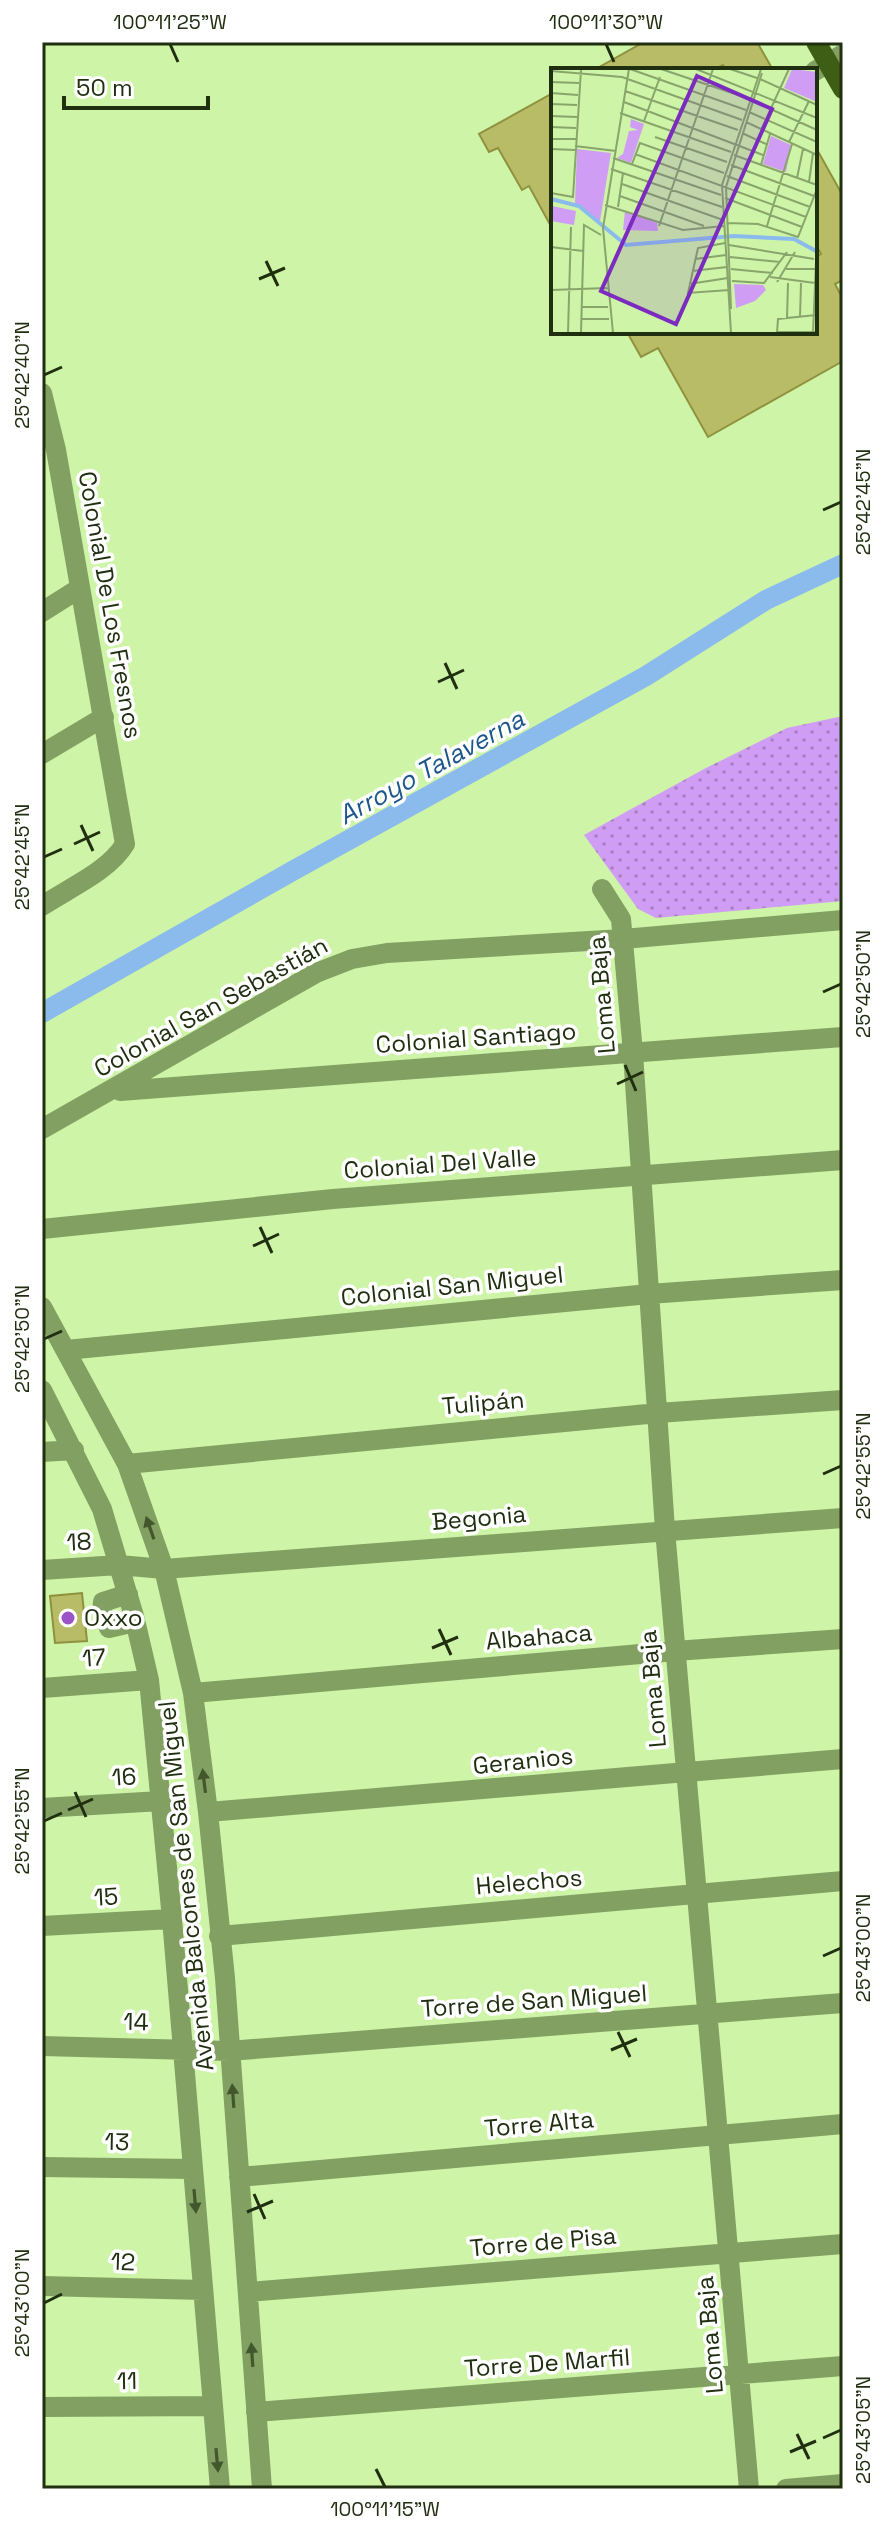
<svg xmlns="http://www.w3.org/2000/svg" width="885" height="2531" viewBox="0 0 885 2531" font-family="'Space Grotesk',sans-serif">
  <defs>
    <pattern id="park-dots" width="8" height="8" patternUnits="userSpaceOnUse" patternTransform="scale(2)"><rect width="8" height="8" fill="#d09df4"/><path d="M2 2h.1M6 6h.1" fill="none" stroke="#a880c4" stroke-width="1.8" stroke-linecap="round"/></pattern>
  </defs>
  <rect width="100%" height="100%" fill="#cdf4a7"/>
  <path fill="url(#park-dots)" d="M843 716V901L656 918 638 909 584 835 704 769 787 728Z"/>
  <g fill="none" stroke-linecap="round" stroke-linejoin="round">
    <path stroke="#8bbbed" stroke-width="20" d="M42 1013 296 869 646 676 766 600 843 564"/>
  </g>
  <path fill="#b9bc67" stroke="#8f913c" stroke-width="2" d="M644 42H757L773 70H726L723 65 713 70H594Z
    M553 93V230L529 186 522 190 498 148 489 152 479 134Z
    M815 146 843 196V280L835 284 843 299V361L708 437 658 348 641 357 627 332H815V258L821 254 815 243Z
    M82 1593 87 1641 55 1643 50 1596Z"/>
  <g fill="none" stroke-linecap="round" stroke-linejoin="round">
    <path stroke="#81a062" stroke-width="20" d="M815 71 843 54
      M42 393 56 450 125 844C109 871 69 888 42 906
      M42 612 80 588
      M42 754 104 717
      M602 889 621 919 633 1053 665 1530 749 2489
      M120 1091 843 1037
      M42 1129 316 973 352 959 387 953 623 939 843 920
      M42 1229 333 1199 843 1160
      M42 1307 127 1464 164 1569 193 1693 208 1812 225 1978 262 2489
      M66 1350 649 1294 843 1280
      M42 1390 102 1509 134 1616 149 1680 172 1919 220 2489
      M42 1452 74 1450
      M127 1464 658 1413 843 1400
      M42 1570 119 1565 164 1569 843 1518
      M128 1594 103 1602 102 1611 109 1628 135 1622
      M42 1688 149 1680
      M193 1693 675 1651 843 1639
      M42 1808 161 1801
      M208 1812 843 1759
      M42 1926 172 1919
      M219 1936 843 1881
      M42 2046 229 2051 843 2003
      M42 2167 192 2169
      M239 2177 843 2124
      M42 2286 203 2290
      M248 2292 843 2244
      M42 2407 213 2406
      M256 2412 843 2366
      M786 2489 843 2484"/>
    <path stroke="#3f5e15" stroke-width="20" d="M816 42 843 89"/>
  </g>
  <defs><path id="oneway-solid" d="M-6-.8H1V-3.2L6.5 0L1 3.2V.8H-6Z" transform="scale(2)"/></defs>
  <g fill="#43572d">
    <use href="#oneway-solid" transform="translate(150 1528) rotate(-109)"/>
    <use href="#oneway-solid" transform="translate(204 1781) rotate(-97)"/>
    <use href="#oneway-solid" transform="translate(233 2096) rotate(-94)"/>
    <use href="#oneway-solid" transform="translate(195 2201) rotate(85)"/>
    <use href="#oneway-solid" transform="translate(252 2355) rotate(-94)"/>
    <use href="#oneway-solid" transform="translate(217 2460) rotate(85)"/>
  </g>
  <path fill="none" stroke="#212f11" stroke-width="3" d="M170 44 178 62M606 44 614 62M266 261 278 286M259 279 285 268M44 375 62 367M823 510 841 502M445 663 457 689M438 682 464 670M81 825 93 851M74 844 100 832M44 857 62 849M823 992 841 984M625 1065 636 1091M617 1084 643 1072M260 1227 272 1253M253 1246 279 1234M44 1339 62 1331M823 1474 841 1466M439 1629 451 1655M432 1648 458 1637M75 1792 86 1817M68 1810 93 1799M44 1821 62 1813M823 1956 841 1948M618 2032 630 2057M611 2050 637 2039M254 2194 265 2219M247 2212 273 2201M44 2303 62 2294M797 2434 809 2459M823 2438 841 2430M790 2452 816 2441M376 2469 385 2487"/>
  <circle fill="#9b54c8" stroke="#fff" stroke-width="3" cx="68" cy="1618" r="8"/>
  <g text-anchor="middle" stroke-width="7" stroke-linejoin="round" paint-order="stroke">
    <g font-size="24" fill="#212f11" stroke="#fff">
      <text transform="translate(110 605) rotate(80)" y="8">Colonial De Los Fresnos</text>
      <text transform="translate(602 995) rotate(-95)" y="8">Loma Baja</text>
      <text transform="translate(211 1007) rotate(-29)" y="8">Colonial San Sebastián</text>
      <text transform="translate(476 1038) rotate(-4)" y="8">Colonial Santiago</text>
      <text transform="translate(440 1164) rotate(-4)" y="8">Colonial Del Valle</text>
      <text transform="translate(452 1286) rotate(-6)" y="8">Colonial San Miguel</text>
      <text transform="translate(483 1403) rotate(-5)" y="8">Tulipán</text>
      <text transform="translate(479 1518) rotate(-5)" y="8">Begonia</text>
      <text transform="translate(79 1542) rotate(-3)" y="8">18</text>
      <text transform="translate(539 1637) rotate(-5)" y="8">Albahaca</text>
      <text transform="translate(94 1658) rotate(-4)" y="8">17</text>
      <text transform="translate(653 1689) rotate(-95)" y="8">Loma Baja</text>
      <text transform="translate(523 1761) rotate(-6)" y="8">Geranios</text>
      <text transform="translate(124 1777) rotate(-4)" y="8">16</text>
      <text transform="translate(529 1882) rotate(-5)" y="8">Helechos</text>
      <text transform="translate(186 1886) rotate(-96)" y="8">Avenida Balcones de San Miguel</text>
      <text transform="translate(106 1897) rotate(-3)" y="8">15</text>
      <text transform="translate(534 2001) rotate(-4)" y="8">Torre de San Miguel</text>
      <text transform="translate(136 2022) rotate(1)" y="8">14</text>
      <text transform="translate(539 2124) rotate(-5)" y="8">Torre Alta</text>
      <text transform="translate(117 2142) rotate(1)" y="8">13</text>
      <text transform="translate(543 2242) rotate(-5)" y="8">Torre de Pisa</text>
      <text transform="translate(123 2262) rotate(2)" y="8">12</text>
      <text transform="translate(710 2335) rotate(-95)" y="8">Loma Baja</text>
      <text transform="translate(547 2363) rotate(-4)" y="8">Torre De Marfil</text>
      <text transform="translate(127 2381) rotate(-1)" y="8">11</text>
    </g>
    <g font-size="24" fill="#212f11" stroke="#fff" text-anchor="start">
      <text x="84" y="1626">Oxxo</text>
    </g>
    <g font-size="26" font-style="italic" fill="#1c568c" stroke="#fff">
      <text transform="translate(431 767) rotate(-29)" y="9">Arroyo Talaverna</text>
    </g>
  </g>
  <g transform="translate(551 68)">
    <rect width="266" height="266" fill="#cdf4a7"/>
    <path d="M26 81 60 85 49 153 24 135ZM1 138 25 143 23 157 0 153Z" fill="#d09df4"/>
    <path d="M241 1 266 4V34L233 20ZM80 51 93 56 80 95 66 90 72 86 78 63 87 62 79 59ZM220 68 240 77 235 104 212 96ZM74 143 106 155 107 163 72 162ZM183 216 212 217 215 222 204 233 185 240Z" fill="#d09df4"/>
    <path fill="none" stroke="#8bbbed" stroke-width="4" d="M0 131 28 138 75 177 183 168 243 171 265 183"/>
    <path fill="none" stroke="#88a56b" stroke-width="2" d="M79 1 195 42M110 1 199 31M145 1 266 50M179 1 206 10M0 3 71 9 191 52M209 11 266 37M0 14 28 15M74 23 187 62M0 25 27 27M202 33 266 62M73 34 212 87M0 36 26 37M198 44 266 74M69 45 180 84M0 48 26 49M93 53 109 9M195 54 266 87M0 59 25 60M210 62 238 1M191 65 215 76M104 69 176 94M0 71H25M238 74 258 33M24 78 65 83M0 81 24 82M84 86 255 149M183 87 266 117M62 90 170 127M81 96 89 75 173 105M180 97 263 128M210 97 219 66M60 101 171 139M176 108 259 139M246 110 252 81M258 114 262 85M71 116 172 152M0 125 22 129 30 2M69 128 153 158M174 130 251 159M54 137 132 162 173 158M67 139 72 105M176 155 207 156 247 169 266 121M108 158 162 1M216 158 241 76M174 175 147 180 137 225 178 222M178 177 263 191M0 179 32 183M179 189 229 194M144 191 175 187M180 201 222 205M235 201H266M141 203 176 199M219 209 264 215M181 213 213 215 236 184M226 214 244 184M138 216 177 210M0 222 57 220M31 239H57M180 241 175 119 211 5M249 249 250 215M236 250 237 215M30 251H58M226 264H266M13 265H62M17 265 20 159M30 265 33 157 50 167M62 265 52 160 78 1M180 265 171 117 210 1M226 265 227 251 265 247M262 265 266 170"/>
    <path fill="#7b2cbf" fill-opacity="0.15" stroke="#7b2cbf" stroke-width="4" d="M146 8 221 41 125 256 50 223Z"/>
    <rect width="266" height="266" fill="none" stroke="#212f11" stroke-width="4"/>
  </g>
  <rect width="885" height="2531" fill="none" stroke="#ffffff" stroke-width="88"/>
  <path d="M64 96v12h144v-12" fill="none" stroke="#212f11" stroke-width="4"/>
  <text x="76" y="96" font-size="24" fill="#212f11" stroke="#ffffff" stroke-width="6" paint-order="stroke">50 m</text>
  <rect x="44" y="44" width="797" height="2443" fill="none" stroke="#212f11" stroke-width="3"/>
  <g font-size="20" text-anchor="middle" fill="#212f11">
    <text x="170" y="29">100°11'25"W</text>
    <text x="606" y="29">100°11'30"W</text>
    <text transform="translate(22 375) rotate(-90)" y="7">25°42'40"N</text>
    <text transform="translate(863 502) rotate(-90)" y="7">25°42'45"N</text>
    <text transform="translate(22 857) rotate(-90)" y="7">25°42'45"N</text>
    <text transform="translate(863 984) rotate(-90)" y="7">25°42'50"N</text>
    <text transform="translate(22 1339) rotate(-90)" y="7">25°42'50"N</text>
    <text transform="translate(863 1466) rotate(-90)" y="7">25°42'55"N</text>
    <text transform="translate(22 1821) rotate(-90)" y="7">25°42'55"N</text>
    <text transform="translate(863 1948) rotate(-90)" y="7">25°43'00"N</text>
    <text transform="translate(22 2303) rotate(-90)" y="7">25°43'00"N</text>
    <text transform="translate(863 2430) rotate(-90)" y="7">25°43'05"N</text>
    <text x="385" y="2516">100°11'15"W</text>
  </g>
</svg>
